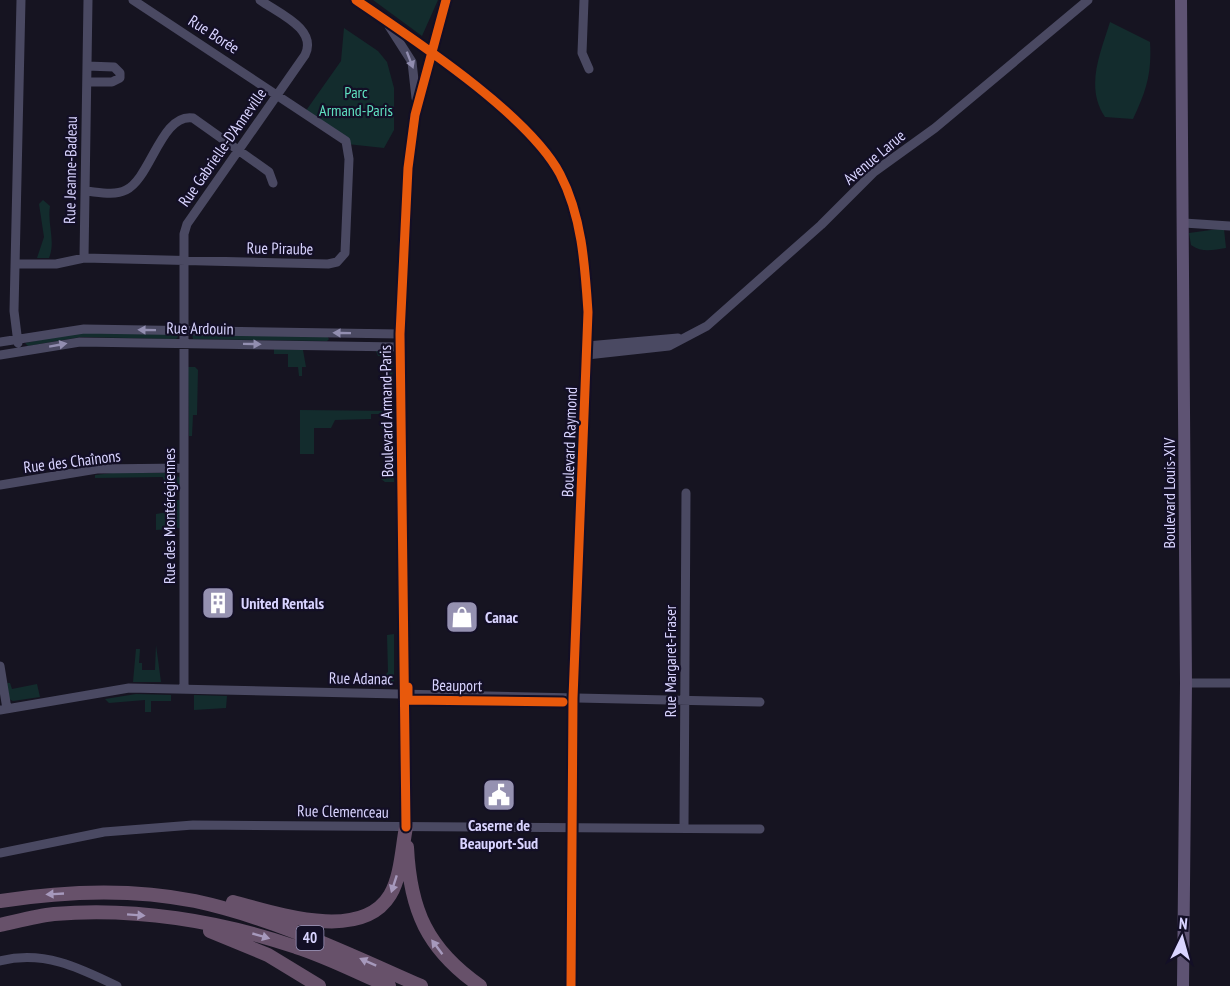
<svg xmlns="http://www.w3.org/2000/svg" width="1230" height="986" viewBox="0 0 1230 986" font-family="'PT Sans Narrow',sans-serif">
  <rect width="100%" height="100%" fill="#161421"/>
  <path fill="#132c2d" d="M373 0H438L422 36Z
    M1110 22 1150 42C1152 74 1146 91 1133 119L1105 117C1085 87 1100 54 1110 22Z
    M344 28 378 51 387 62 394 88V130L384 148 347 144 305 112 341 61Z
    M43 200 50 206C47 224 56 241 49 258H37L44 237 39 204Z
    M1218 229H1224L1226 248C1213 250 1202 253 1191 245L1189 233Z
    M78 332 177 334 178 337 176 339 81 337 28 346 25 343Z
    M192 334 327 336 329 339 327 341 193 339Z
    M274 349 303 350 306 367H302V376H299L298 367H288V354H274Z
    M376 351H385L392 356 393 401 386 395 385 356H378Z
    M188 367H195L198 370 197 415H193L192 436H189Z
    M300 410 393 411V418H381L380 414H371V419L335 420 331 428H314V454H300Z
    M383 425H393L394 482H385L381 479H386V428H381Z
    M112 473H174L180 478V488H174V481H164L163 477 95 478V475Z
    M174 500H180V528L156 530V514L174 511Z
    M394 634V682L384 687 383 677 388 672 387 635Z
    M156 645 161 682H133L136 649H140L139 663H142V670H155Z
    M7 683H10L12 689 37 684 40 697 13 701 9 699Z
    M136 694 171 695V701H151V712H145V700L109 703 105 699Z
    M194 695 227 696 226 708 194 710Z"/>
  <g fill="none" stroke-linecap="round" stroke-linejoin="round">
    <path stroke="#4a4962" stroke-width="9" d="M356 0C413 39 528 114 560 174 582 216 585 266 588 312L573 698 571 986
      M584 0 582 53 589 69
      M389 26 412 62 416 98
      M87 82H112L120 78V73L114 67 87 66
      M85 191C98 192 114 196 126 190 151 178 161 113 193 118L269 172 273 183
      M1184 223 1230 226
      M84 258 88 0
      M16 264H56L84 258 328 264 337 262 345 253 349 159 346 141 133 0
      M0 342 84 329 400 334
      M18 343 14 311 21 0
      M587 346 678 338
      M0 355 80 342 400 347
      M587 355 669 346 707 326 821 225 874 172 935 128 1088 0
      M0 485 97 469 184 468
      M0 666 7 709
      M1186 683H1230
      M184 689V234L187 224 305 55C318 29 278 13 260 0
      M0 710 129 688 760 702
      M406 827 400 334 408 168 415 115 446 0
      M684 828 686 493
      M0 853 104 832 193 825 760 829
      M0 961C43 950 78 967 117 986"/>
    <path stroke="#5e5373" stroke-width="12" d="M1181 0 1186 683 1183 986"/>
    <path stroke="#67516a" stroke-width="14" d="M407 847C410 910 427 949 480 986
      M0 901C64 891 131 888 195 901 274 918 348 954 421 986
      M233 902C275 913 361 943 390 895 401 877 402 848 406 827
      M0 925C18 921 36 916 54 914 134 907 220 921 296 947 328 957 358 973 389 986
      M210 931 268 955 319 986"/>
    <defs>
      <path id="cycleway" d="M356 0C413 39 528 114 560 174 582 216 585 266 588 312L573 698 571 986
        M408 687V700L563 702
        M406 827 400 334 408 168 415 115 446 0"/>
    </defs>
    <use href="#cycleway" stroke="#130f26" stroke-width="13"/>
    <use href="#cycleway" stroke="#e8590c" stroke-width="9"/>
  </g>
  <defs><path id="oneway-solid" d="M-6-.8H1V-3.2L6.5 0L1 3.2V.8H-6Z" transform="scale(1.5)"/></defs>
  <g fill="#928eb0">
    <use href="#oneway-solid" transform="translate(410 60) rotate(69)"/>
    <use href="#oneway-solid" transform="translate(147 330) rotate(-179)"/>
    <use href="#oneway-solid" transform="translate(342 333) rotate(-179)"/>
    <use href="#oneway-solid" transform="translate(252 344) rotate(1)"/>
    <use href="#oneway-solid" transform="translate(58 345) rotate(-10)"/>
  </g>
  <g fill="#a699bc">
    <use href="#oneway-solid" transform="translate(394 884) rotate(108)"/>
    <use href="#oneway-solid" transform="translate(55 894) rotate(177)"/>
    <use href="#oneway-solid" transform="translate(136 915) rotate(4)"/>
    <use href="#oneway-solid" transform="translate(261 936) rotate(16)"/>
    <use href="#oneway-solid" transform="translate(437 947) rotate(-127)"/>
    <use href="#oneway-solid" transform="translate(368 962) rotate(-156)"/>
  </g>
  <defs>
    <symbol id="building-square" viewBox="-11 -11 22 22"><rect x="-9" y="-9" width="18" height="18" rx="4" fill="#9591b1" stroke="#130f26"/><path d="M-4-6H4V6H1V3H-1V6H-4ZM-2.5-4.3h1.7v1.8h-1.7ZM.8-4.3h1.7v1.8H.8ZM-2.5-1h1.7V.8h-1.7ZM.8-1h1.7V.8H.8Z" fill="#fff"/></symbol>
    <symbol id="shop-square" viewBox="-11 -11 22 22"><rect x="-9" y="-9" width="18" height="18" rx="4" fill="#9591b1" stroke="#130f26"/><path d="M-5-2.5h2.3a2.7 3.5 0 0 1 5.4 0H5L5.5 6h-11ZM-1.5-2.5h3a1.5 2.3 0 0 0-3 0Z" fill="#fff"/></symbol>
    <symbol id="civic-square" viewBox="-11 -11 22 22"><rect x="-9" y="-9" width="18" height="18" rx="4" fill="#9591b1" stroke="#130f26"/><path d="M-.6-6.5H3V-4.5H.6V-3L4-1V1h2V6H-6V1h2V-1L-.6-3ZM-1.2 2.5V6h2.4V2.5Z" fill="#fff"/></symbol>
  </defs>
  <g fill-rule="evenodd">
    <use href="#building-square" x="199" y="584" width="38" height="38"/>
    <use href="#shop-square" x="443" y="598" width="38" height="38"/>
    <use href="#civic-square" x="480" y="776" width="38" height="38"/>
  </g>
  <g text-anchor="middle" stroke-width="4.5" stroke-linejoin="round" paint-order="stroke">
    <rect fill="#130f26" stroke="#9e99be" stroke-width="1.5" x="296.5" y="926" width="27" height="24" rx="4.5"/>
    <g font-size="15" font-weight="bold" fill="#d9d4ff">
      <text x="310" y="943">40</text>
    </g>
    <g font-size="16" fill="#d9d4ff" stroke="#130f26">
      <text transform="translate(214 34) rotate(33)" y="6">Rue Borée</text>
      <text transform="translate(222 147) rotate(-55)" y="6">Rue Gabrielle-D'Anneville</text>
      <text transform="translate(874 157) rotate(-40)" y="6">Avenue Larue</text>
      <text transform="translate(70 170) rotate(-89)" y="6">Rue Jeanne-Badeau</text>
      <text transform="translate(280 248) rotate(1)" y="6">Rue Piraube</text>
      <text transform="translate(200 328) rotate(1)" y="6">Rue Ardouin</text>
      <text transform="translate(386 411) rotate(-91)" y="6">Boulevard Armand-Paris</text>
      <text transform="translate(569 442) rotate(-88)" y="6">Boulevard Raymond</text>
      <text transform="translate(72 461) rotate(-7)" y="6">Rue des Chaînons</text>
      <text transform="translate(1169 493) rotate(-90)" y="6">Boulevard Louis-XIV</text>
      <text transform="translate(169 516) rotate(-90)" y="6">Rue des Montérégiennes</text>
      <text transform="translate(670 661) rotate(-90)" y="6">Rue Margaret-Fraser</text>
      <text transform="translate(361 678) rotate(1)" y="6">Rue Adanac</text>
      <text transform="translate(457 685) rotate(1)" y="6">Beauport</text>
      <text transform="translate(343 811) rotate(1)" y="6">Rue Clemenceau</text>
    </g>
    <g font-size="16" fill="#5fe0c0" stroke="#130f26">
      <text x="356" y="98">Parc<tspan x="356" dy="18">Armand-Paris</tspan></text>
    </g>
    <g font-size="16" font-weight="bold" fill="#d9d4ff" stroke="#130f26" text-anchor="start">
      <text x="241" y="609">United Rentals</text>
      <text x="485" y="623">Canac</text>
      <text x="499" y="831" text-anchor="middle">Caserne de<tspan x="499" dy="18">Beauport-Sud</tspan></text>
    </g>
  </g>
  <g transform="translate(1182 938) rotate(5)" stroke="#130f26" stroke-width="4.5" paint-order="stroke">
  <path d="M0-4.5L10 22L0 15L-10 22Z" fill="#d9d4ff"/>
  <text y="-9" font-size="16" font-weight="bold" text-anchor="middle" fill="#d9d4ff">N</text>
  </g>
</svg>
